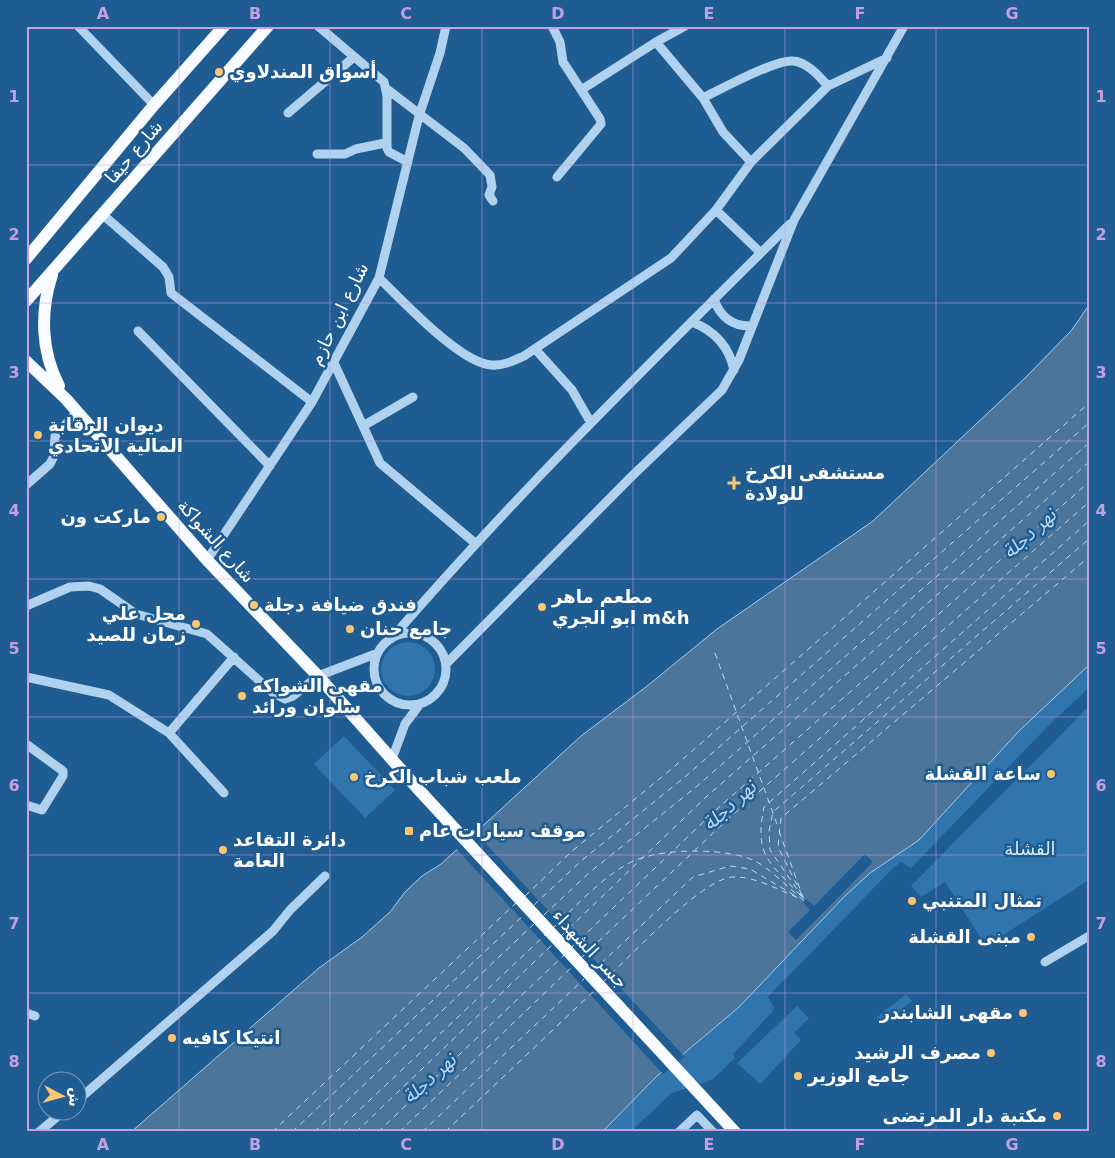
<svg xmlns="http://www.w3.org/2000/svg" width="1115" height="1158" viewBox="0 0 1115 1158" font-family="'DejaVu Sans','Noto Sans Arabic',sans-serif">
  <rect width="100%" height="100%" fill="#1f5c92"/>
  <path fill="#3075ae" d="M381 669a27 27 0 1 1 54 0a27 27 0 1 1-54 0Z
    M1089 665V688L1052 722 911 868 901 862 893 868 768 997 774 1008 773 1011 733 1054 735 1058 712 1080 672 1093 630 1132H602L657 1076 738 1008 844 897 870 873 919 840 1019 731Z
    M1089 706V880L986 946 945 882 921 897 911 886Z
    M344 736 395 790 365 818 314 764Z
    M906 994 912 1001 882 1025 876 1018Z
    M797 1006 809 1018 794 1033 801 1040 760 1084 737 1063Z"/>
  <path fill="#4b759b" stroke="#a4ceef" d="M1089 305V665L1019 731 919 840 870 873 844 897 738 1008 657 1076 602 1132H131L319 968 362 937 390 912 405 892 422 876 441 864 581 736 646 687 717 629 873 521 1025 378 1071 331Z"/>
  <path fill="#1f5c92" d="M473 830 685 1057 681 1060 663 1074 455 847Z
    M865 854 873 862 796 940 788 932 810 910 803 902 806 899 814 906Z"/>
  <g fill="none" stroke-linecap="round" stroke-linejoin="round">
    <path stroke="#bddcf4" stroke-width="1" stroke-dasharray="6 5" stroke-linecap="butt" d="M715 653 778 827
      M779 831 804 900
      M802 895 778 847 781 818 1089 557
      M525 896 571 852 675 766 1089 403
      M801 896C769 861 754 857 764 807L1089 521
      M803 898 770 850 769 831 773 812 1089 539
      M534 905 581 861 686 776 1089 423
      M544 915 590 872 696 787 1089 443
      M553 928C576 906 608 871 636 860 665 848 725 848 753 860 767 866 791 890 804 901
      M561 936 706 797 1089 462
      M572 947 717 809 1089 482
      M582 957 728 819 1089 502
      M593 971 693 877 730 866 750 869 799 898
      M603 982C628 959 702 878 733 877 756 876 780 891 801 899
      M135 1129 140 1132
      M272 1132 516 903
      M292 1132 526 913
      M314 1132 535 923
      M336 1132 545 935
      M356 1132 553 944
      M378 1132 564 955
      M399 1132 574 965
      M422 1132 584 979
      M445 1132 595 990"/>
    <path stroke="#b1d2ee" stroke-width="9" d="M78 26 154 105
      M318 26 384 82 387 96V148L389 152 408 162
      M552 26 560 42 563 62 600 119 601 124 557 177
      M656 42 703 98 723 132 751 162
      M387 89 464 148 490 175 492 187 489 195 493 201
      M581 90 656 42 685 26
      M703 98C721 89 776 59 793 61 807 62 819 76 828 86
      M288 113 354 57
      M317 154H345L356 149 385 143
      M716 210 761 253
      M102 214 163 267 169 277 171 293 312 402
      M379 278C402 300 460 363 491 365 503 366 513 361 524 356L671 258 716 210 751 162 828 86 887 58
      M714 299C720 317 733 327 752 326
      M692 322C715 331 729 346 734 370
      M138 331 270 466
      M536 350 572 390 591 423
      M334 363 380 463 475 543
      M363 426 413 397
      M26 485 50 464 54 456 55 436 77 412
      M207 560 312 402 379 278 419 116 440 53 446 26
      M26 606 70 587 89 586 100 589 136 614 207 634 272 692 285 699 293 696 318 676 378 653
      M374 669a36 36 0 1 1 72 0a36 36 0 1 1-72 0Z
      M391 639C516 494 654 359 790 224
      M446 664 631 477 722 390 739 360 794 220 904 26
      M26 677 109 695 169 733 234 657
      M169 733 224 793
      M26 744 63 771V776L42 810 26 805
      M392 759 405 724 420 704
      M1045 962 1089 936
      M26 1013 35 1016
      M78 1100 273 931 290 910 325 876
      M39 1132 65 1110
      M679 1132 697 1115 713 1132"/>
    <path stroke="#f8fbff" stroke-width="12" d="M26 259 154 105 224 26
      M52 275C40 312 41 351 59 386
      M26 301 268 26
      M26 361 66 399 207 560 318 676 419 790 735 1132"/>
  </g>
  <path fill="none" stroke="#c4a0e2" stroke-width="1" stroke-opacity="0.55" d="M179 26V1132M330 26V1132M482 26V1132M633 26V1132M785 26V1132M936 26V1132M26 165H1089M26 303H1089M26 441H1089M26 579H1089M26 717H1089M26 855H1089M26 993H1089"/>
  <g fill="#fbc671" stroke="#1f5c92" stroke-width="2">
    <circle cx="219" cy="72" r="5"/>
    <circle cx="38" cy="435" r="5"/>
    <path d="M731.5 475.5h5v5h5v5h-5v5h-5v-5h-5v-5h5z"/>
    <circle cx="161" cy="517" r="5"/>
    <circle cx="254" cy="605" r="5"/>
    <circle cx="542" cy="607" r="5"/>
    <circle cx="196" cy="624" r="5"/>
    <circle cx="350" cy="629" r="5"/>
    <circle cx="242" cy="696" r="5"/>
    <circle cx="1051" cy="774" r="5"/>
    <circle cx="354" cy="777" r="5"/>
    <rect x="404" y="826" width="10" height="10" rx="2.5"/>
    <circle cx="223" cy="850" r="5"/>
    <circle cx="912" cy="901" r="5"/>
    <circle cx="1031" cy="937" r="5"/>
    <circle cx="1023" cy="1013" r="5"/>
    <circle cx="172" cy="1038" r="5"/>
    <circle cx="991" cy="1053" r="5"/>
    <circle cx="798" cy="1076" r="5"/>
    <circle cx="1057" cy="1116" r="5"/>
  </g>
  <g text-anchor="middle" stroke-width="5" stroke-linejoin="round" paint-order="stroke">
    <g font-size="18" font-weight="bold" fill="#fff" stroke="#1f5c92" text-anchor="start">
      <text x="229" y="78">أسواق المندلاوي</text>
      <text x="48" y="431">ديوان الرقابة<tspan x="48" dy="21">المالية الاتحادي</tspan></text>
      <text x="745" y="479">مستشفى الكرخ<tspan x="745" dy="21">للولادة</tspan></text>
      <text x="151" y="523" text-anchor="end">ماركت ون</text>
      <text x="552" y="603">مطعم ماهر<tspan x="552" dy="21">ابو الجري m&amp;h</tspan></text>
      <text x="264" y="611">فندق ضيافة دجلة</text>
      <text x="186" y="620" text-anchor="end">محل علي<tspan x="186" dy="21">زمان للصيد</tspan></text>
      <text x="360" y="635">جامع حنان</text>
      <text x="252" y="692">مقهى الشواكه<tspan x="252" dy="21">سلوان ورائد</tspan></text>
      <text x="1041" y="780" text-anchor="end">ساعة القشلة</text>
      <text x="364" y="783">ملعب شباب الكرخ</text>
      <text x="419" y="837">موقف سيارات عام</text>
      <text x="233" y="846">دائرة التقاعد<tspan x="233" dy="21">العامة</tspan></text>
      <text x="922" y="907">تمثال المتنبي</text>
      <text x="1021" y="943" text-anchor="end">مبنى القشلة</text>
      <text x="1013" y="1019" text-anchor="end">مقهى الشابندر</text>
      <text x="182" y="1044">انتيكا كافيه</text>
      <text x="981" y="1059" text-anchor="end">مصرف الرشيد</text>
      <text x="808" y="1082">جامع الوزير</text>
      <text x="1047" y="1122" text-anchor="end">مكتبة دار المرتضى</text>
    </g>
    <g font-size="18" fill="#fff" stroke="#1f5c92">
      <text transform="translate(134 152) rotate(-49)" y="6">شارع حيفا</text>
      <text transform="translate(339 314) rotate(-64)" y="6">شارع ابن حازم</text>
      <text transform="translate(216 541) rotate(48)" y="6">شارع الشواكة</text>
      <text transform="translate(590 949) rotate(47)" y="6">جسر الشهداء</text>
    </g>
    <g font-size="18" fill="#d7eafa" stroke="#1f5c92">
      <text x="1030" y="855">القشلة</text>
    </g>
    <g font-size="19" font-style="italic" fill="#bddcf4" stroke="#1f5c92">
      <text transform="translate(1029 533) rotate(-42)" y="7">نهر دجلة</text>
      <text transform="translate(729 805) rotate(-42)" y="7">نهر دجلة</text>
      <text transform="translate(429 1078) rotate(-42)" y="7">نهر دجلة</text>
    </g>
  </g>
  <rect width="1115" height="1158" fill="none" stroke="#1f5c92" stroke-width="55"/>
  <g transform="translate(62 1096) rotate(96)"><circle r="24" fill="#1f5c92" stroke="#799dbe"/>
  <path d="M0-4L9 19L0 12L-9 19Z" fill="#fbc671"/>
  <text y="-8" font-size="14" font-weight="bold" text-anchor="middle" fill="#ffffff">ش</text>
  </g>
  <rect x="28" y="28" width="1060" height="1102" fill="none" stroke="#c4a0e2" stroke-width="2"/>
  <g font-size="16" text-anchor="middle" font-weight="bold" fill="#c4a0e2">
    <text x="103" y="19">A</text>
    <text x="255" y="19">B</text>
    <text x="406" y="19">C</text>
    <text x="558" y="19">D</text>
    <text x="709" y="19">E</text>
    <text x="860" y="19">F</text>
    <text x="1012" y="19">G</text>
    <text x="14" y="102">1</text>
    <text x="1101" y="102">1</text>
    <text x="14" y="240">2</text>
    <text x="1101" y="240">2</text>
    <text x="14" y="378">3</text>
    <text x="1101" y="378">3</text>
    <text x="14" y="516">4</text>
    <text x="1101" y="516">4</text>
    <text x="14" y="654">5</text>
    <text x="1101" y="654">5</text>
    <text x="14" y="791">6</text>
    <text x="1101" y="791">6</text>
    <text x="14" y="929">7</text>
    <text x="1101" y="929">7</text>
    <text x="14" y="1067">8</text>
    <text x="1101" y="1067">8</text>
    <text x="103" y="1150">A</text>
    <text x="255" y="1150">B</text>
    <text x="406" y="1150">C</text>
    <text x="558" y="1150">D</text>
    <text x="709" y="1150">E</text>
    <text x="860" y="1150">F</text>
    <text x="1012" y="1150">G</text>
  </g>
</svg>
